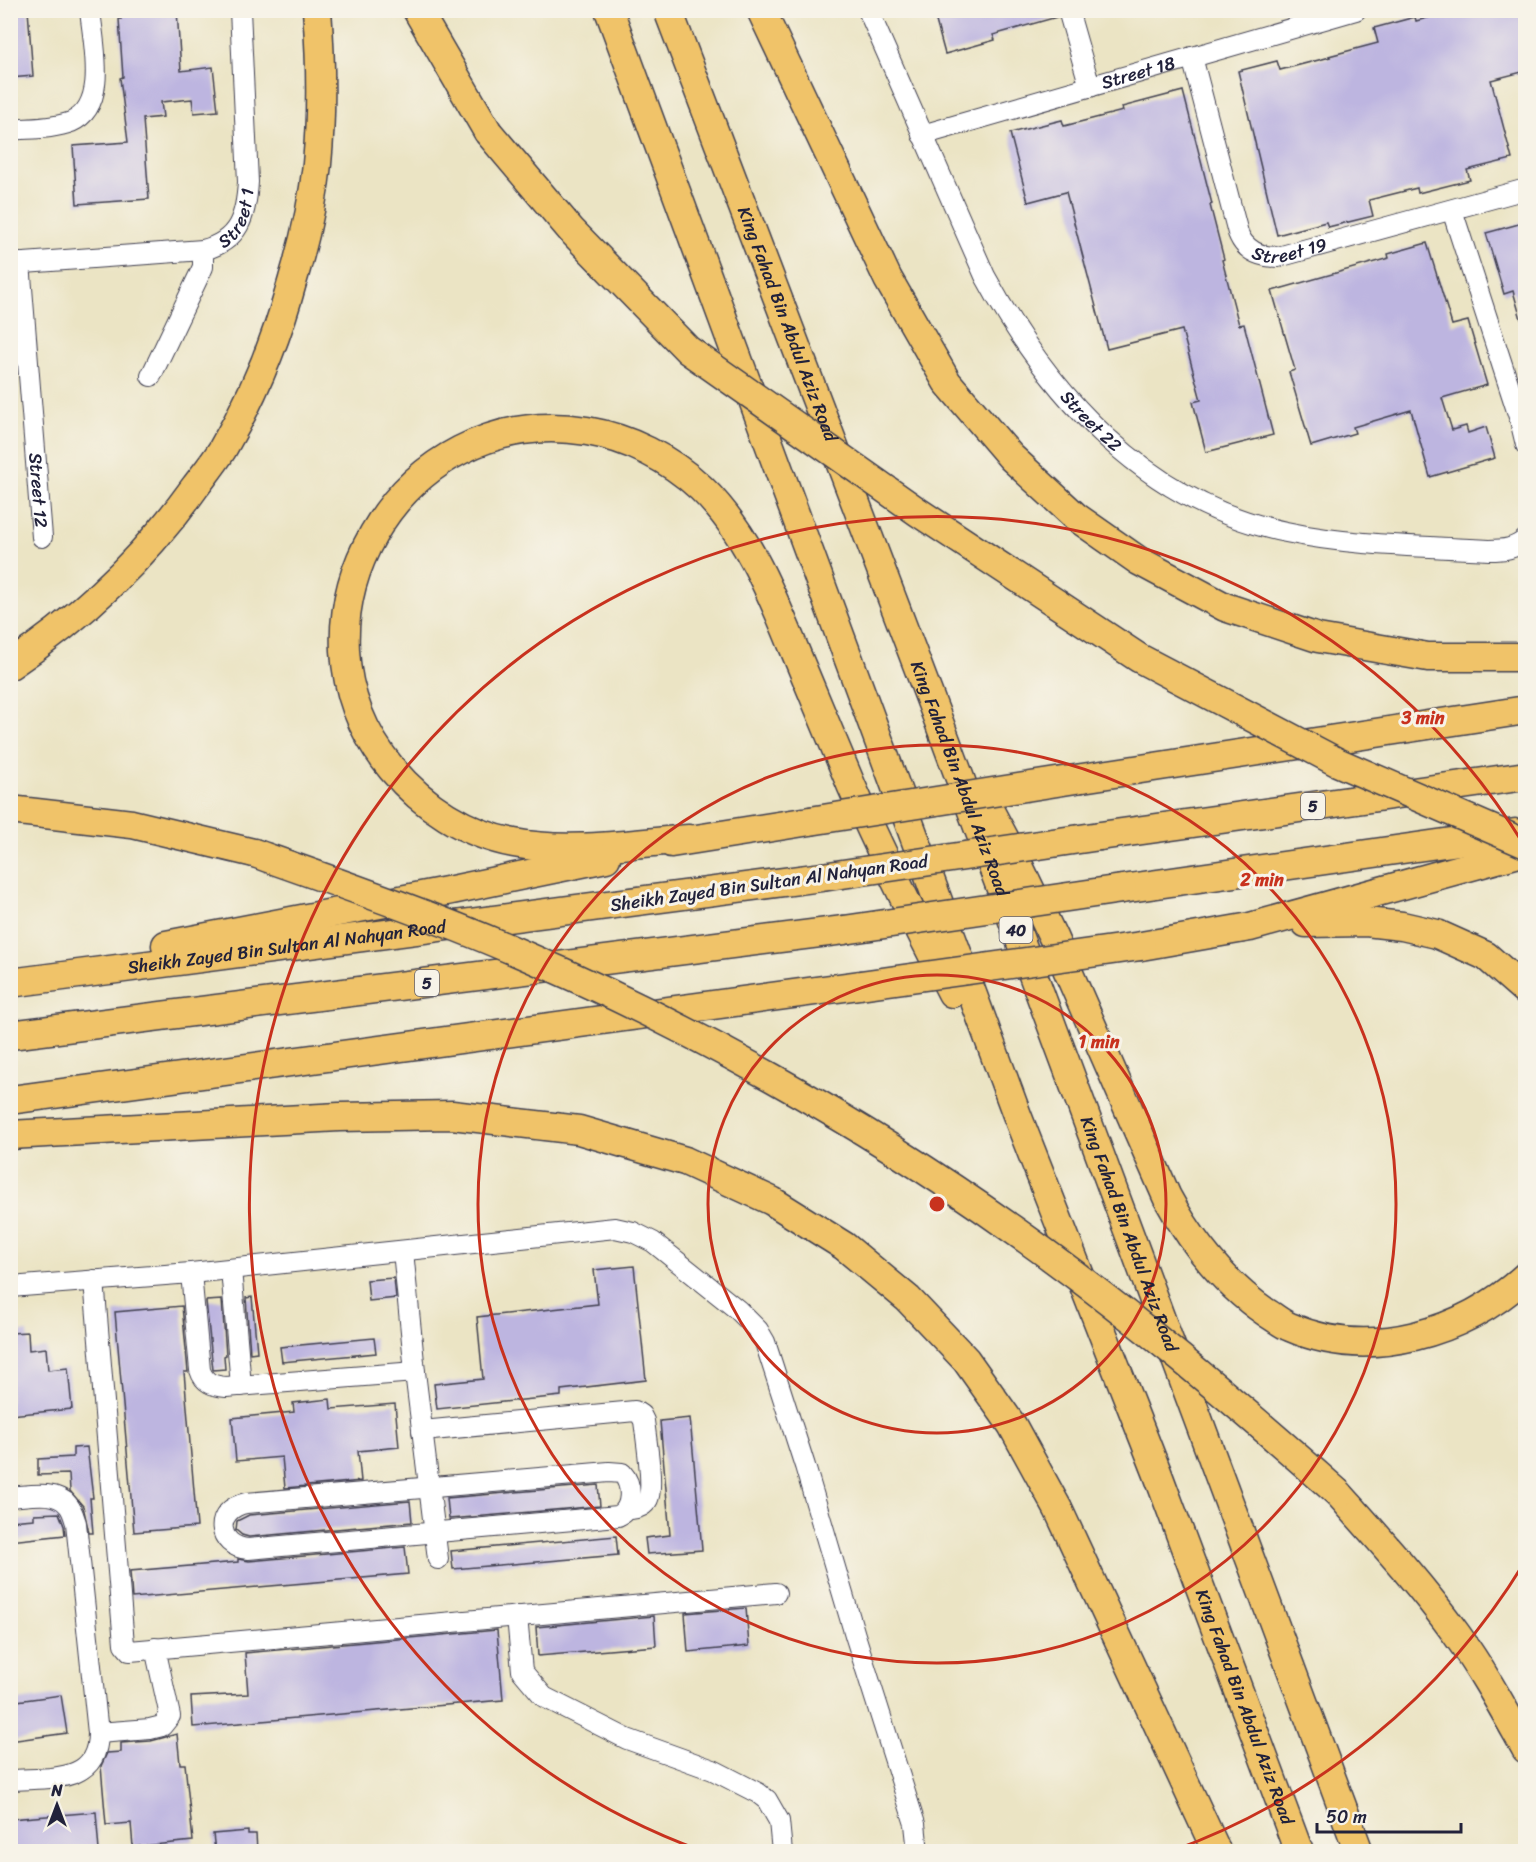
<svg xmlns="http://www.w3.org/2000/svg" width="1536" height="1862" viewBox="0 0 1536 1862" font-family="Sriracha,sans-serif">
  <rect width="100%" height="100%" fill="#f7f3e8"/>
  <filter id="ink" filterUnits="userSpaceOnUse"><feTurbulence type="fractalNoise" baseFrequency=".0167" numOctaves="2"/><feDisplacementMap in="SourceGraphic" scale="12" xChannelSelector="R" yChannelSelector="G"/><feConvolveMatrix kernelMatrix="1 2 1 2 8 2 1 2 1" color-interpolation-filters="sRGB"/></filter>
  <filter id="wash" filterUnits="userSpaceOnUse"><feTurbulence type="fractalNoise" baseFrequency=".008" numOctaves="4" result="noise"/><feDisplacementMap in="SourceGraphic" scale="24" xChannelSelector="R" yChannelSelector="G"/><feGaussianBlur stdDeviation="1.35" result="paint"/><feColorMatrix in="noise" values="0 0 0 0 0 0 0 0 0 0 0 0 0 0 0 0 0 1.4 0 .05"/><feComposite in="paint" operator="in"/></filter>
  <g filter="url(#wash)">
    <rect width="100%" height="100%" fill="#ebe4c4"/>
    <g id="blocks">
      <path fill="#bdb5e0" d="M10 10H28L33 76 10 78Z
        M120 10H177L181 71 213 67 218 111 194 113 192 99 161 102 163 117 143 119 149 199 77 204 73 146 128 142 120 78 123 77 119 19H121Z
        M933 10H1056L1057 17 993 35 995 40 945 54Z
        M1457 10H1526V71L1491 80 1512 159 1467 170 1470 180 1418 193 1417 188 1369 200 1373 216 1328 227 1326 222 1277 235 1238 71 1277 61 1280 70 1330 57 1329 56 1378 43 1374 28 1415 17 1416 21Z
        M1183 91 1212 204 1210 205 1224 259 1222 260 1239 325 1244 324 1273 435 1206 452 1193 402 1201 400 1182 330 1107 349 1066 192 1028 202 1010 133 1062 120 1064 126 1123 111 1122 107Z
        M1526 222V319H1521L1513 291 1504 294 1486 233Z
        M1427 243 1452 325 1468 321 1487 385 1442 398 1452 430 1466 426 1468 433 1486 427 1495 458 1430 477 1411 410 1353 427 1355 433 1311 446 1289 372 1295 370 1272 291 1389 258 1388 254Z
        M634 1266 646 1380 561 1390V1396L437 1409 434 1384 483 1379 477 1317 598 1304 594 1270Z
        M394 1278 396 1298 369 1301 367 1280Z
        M252 1297 257 1352 250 1353 246 1298Z
        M222 1300 226 1355 224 1356 225 1369 213 1370 206 1301Z
        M182 1306 188 1372H184L197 1527 134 1532 115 1312Z
        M28 1332 29 1350 46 1348 48 1370 68 1368 72 1409 10 1415V1333Z
        M374 1338 376 1353 282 1362 280 1347Z
        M330 1399 331 1409 395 1404 399 1447 358 1451 361 1481 285 1488 282 1457 236 1461 232 1418 294 1412 293 1403Z
        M690 1418 702 1550 647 1554 645 1538 670 1535 660 1421Z
        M87 1447 93 1498H90L93 1533H89L83 1506 70 1491 69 1474 38 1475V1459L73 1457V1448Z
        M598 1485 600 1506 449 1519 447 1498Z
        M410 1501 412 1522 249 1537 242 1535 236 1530 237 1521 249 1515Z
        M59 1513 64 1526 65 1535 10 1541V1521L34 1519V1514Z
        M616 1536 618 1555 453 1569 451 1551Z
        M405 1547 408 1574 132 1598 130 1571 238 1562V1559L249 1561Z
        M746 1608 749 1646 688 1652 685 1613Z
        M654 1616 656 1646 538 1656 536 1627Z
        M497 1630 503 1700 193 1727 191 1697 248 1694 245 1653Z
        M61 1695 67 1733 10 1741V1702Z
        M177 1734 180 1764H185L193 1841 133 1847 131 1823 106 1825 101 1766 107 1753 121 1752V1743L151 1741Z
        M96 1812 99 1851H10V1819Z
        M248 1831V1834H256L257 1851H215L213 1834Z"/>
    </g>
  </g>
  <g filter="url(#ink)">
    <use href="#blocks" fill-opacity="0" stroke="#403f50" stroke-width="1.5"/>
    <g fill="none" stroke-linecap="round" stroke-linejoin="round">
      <defs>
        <g id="minor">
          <path id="s1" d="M868 10 985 276C1049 395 1147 504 1286 532 1352 546 1422 546 1489 550 1504 550 1515 549 1526 539"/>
          <path d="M1068 10 1090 87"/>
          <path id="s2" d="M1192 57 1238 233C1245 251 1260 257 1278 257L1526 189"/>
          <path d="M10 130C30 128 53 129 71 122 109 106 93 43 90 10"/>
          <path id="s3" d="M922 135 1356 10"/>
          <path d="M1452 210 1520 420 1526 445"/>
          <path id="s4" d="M20 263 42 537"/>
          <path id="s5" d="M10 264 203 250C239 241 246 216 248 182L240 10"/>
          <path d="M151 376 203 267V250"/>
          <path d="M403 1251 415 1372 438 1559"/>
          <path d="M231 1269 241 1386"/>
          <path d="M191 1273 200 1370C204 1383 213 1386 226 1387L415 1372"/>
          <path d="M94 1280 124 1644 130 1651 776 1593"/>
          <path d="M10 1287 191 1273 615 1228 633 1232 653 1242 738 1310 758 1330 765 1342 805 1466 855 1635 915 1824 918 1852"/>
          <path d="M422 1431 635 1411 641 1415 644 1421C646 1437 654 1487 648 1499 644 1507 636 1509 628 1509"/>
          <path d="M609 1472 622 1473C633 1485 633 1509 618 1516L248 1549C216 1546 213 1510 246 1503Z"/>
          <path d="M10 1497C27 1496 56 1489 68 1505 72 1509 74 1517 76 1523L98 1733C98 1785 49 1777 10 1780"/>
          <path d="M517 1616 522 1671 544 1697 627 1739 713 1770 758 1793 767 1800 779 1821 782 1852"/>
          <path d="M98 1733 150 1729 162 1726 170 1716 155 1648"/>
        </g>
        <g id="highway">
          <path d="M417 10 488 132"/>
          <path id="s6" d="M609 10 1017 1115 1157 1472 1299 1852"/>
          <path id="s7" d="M668 10 939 722 1359 1852"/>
          <path d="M761 10 888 279 947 382 1011 457 1076 517 1139 561 1225 607 1318 638 1428 657H1526"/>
          <path d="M10 665C82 617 145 557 195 487 204 475 214 463 222 450 253 397 277 339 293 279 304 242 313 203 317 164 322 112 321 62 317 10"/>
          <path d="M1082 778 1526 710"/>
          <path d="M984 800 1018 864 1053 937 1167 1197C1192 1243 1223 1283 1267 1313 1274 1317 1282 1324 1290 1327 1370 1362 1464 1333 1526 1276"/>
          <path d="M10 810 132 824 254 853"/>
          <path d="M1100 836 1526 776"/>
          <path d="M689 839C632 843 571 854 514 843 466 834 423 806 392 769 271 623 399 400 587 431 629 438 670 459 701 488 746 531 770 590 793 646 813 693 832 740 852 787 883 857 917 925 952 993"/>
          <path d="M671 843 810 821"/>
          <path d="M1122 889 1515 833"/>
          <path d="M1306 923 1366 922 1402 926 1437 934 1486 956 1526 991"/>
          <path d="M166 945 447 891 606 858"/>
          <path d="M1141 946 1250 927 1526 851"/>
          <path id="s8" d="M10 983 822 877"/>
          <path d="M10 1035 844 930"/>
          <path d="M10 1100 860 985"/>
          <path d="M10 1135 339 1117 452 1115 579 1130 685 1161 772 1201 844 1246 908 1299 966 1360 1012 1425 1058 1509 1217 1852"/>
          <path d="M1339 1494C1380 1540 1421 1585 1457 1635 1483 1671 1504 1710 1526 1749"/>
        </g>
      </defs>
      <use href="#minor" stroke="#403f50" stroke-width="22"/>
      <use href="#highway" stroke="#403f50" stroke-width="31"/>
      <use href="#minor" stroke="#fff" stroke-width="20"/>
      <use href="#highway" stroke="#f0c369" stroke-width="28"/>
      <defs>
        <path id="highway-bridge" d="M488 132 571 230 688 350 918 512 1139 658 1337 762 1526 844
          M810 821 1082 778
          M254 853C342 884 431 915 517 952 688 1025 860 1121 1012 1229 1127 1310 1234 1401 1339 1494
          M822 877 1100 836
          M844 930 1122 889
          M860 985 1141 946"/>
      </defs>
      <use href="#highway-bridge" stroke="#403f50" stroke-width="31" stroke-linecap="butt"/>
      <use href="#highway-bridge" stroke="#f0c369" stroke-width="28"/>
    </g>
  </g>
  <g fill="none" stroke="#c8321e" stroke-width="3">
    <circle cx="937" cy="1204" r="229"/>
    <circle cx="937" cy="1204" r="459"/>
    <path d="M1524 1563A688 688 0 0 1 1172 1851M702 1851A688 688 0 1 1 1524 845"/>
  </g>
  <g text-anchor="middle" stroke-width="6" stroke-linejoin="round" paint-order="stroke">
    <g fill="#f7f3e8" stroke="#62616f" stroke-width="1.5">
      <rect x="1301" y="793" width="24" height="26" rx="4.5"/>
      <rect x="999.5" y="917" width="33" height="26" rx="4.5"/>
      <rect x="415" y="970" width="24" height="26" rx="4.5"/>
    </g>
    <g font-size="16" font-weight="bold" fill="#22223b">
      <text x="1313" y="812">5</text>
      <text x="1016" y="936">40</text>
      <text x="427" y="989">5</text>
    </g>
    <g font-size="18" fill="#22223b" stroke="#f7f3e8">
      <text dy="6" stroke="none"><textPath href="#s3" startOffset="225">Street 18</textPath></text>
      <text dy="6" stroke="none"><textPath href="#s5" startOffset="244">Street 1</textPath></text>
      <text dy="6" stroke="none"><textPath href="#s2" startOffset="244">Street 19</textPath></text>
      <text dy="6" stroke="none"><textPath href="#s7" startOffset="336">King Fahad Bin Abdul Aziz Road</textPath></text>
      <text dy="6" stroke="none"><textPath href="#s1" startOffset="471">Street 22</textPath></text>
      <text dy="6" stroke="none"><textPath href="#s4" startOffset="228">Street 12</textPath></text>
      <text dy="6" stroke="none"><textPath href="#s7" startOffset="822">King Fahad Bin Abdul Aziz Road</textPath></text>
      <text transform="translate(769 883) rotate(-8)" y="6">Sheikh Zayed Bin Sultan Al Nahyan Road</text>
      <text dy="6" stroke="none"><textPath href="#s8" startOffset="279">Sheikh Zayed Bin Sultan Al Nahyan Road</textPath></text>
      <text dy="6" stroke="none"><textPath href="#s7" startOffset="1308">King Fahad Bin Abdul Aziz Road</textPath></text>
      <text dy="6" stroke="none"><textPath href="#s6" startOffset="1812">King Fahad Bin Abdul Aziz Road</textPath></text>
    </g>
  </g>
  <circle cx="937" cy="1204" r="9" fill="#c8321e" stroke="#f7f3e8" stroke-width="3"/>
  <g font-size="18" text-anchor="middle" font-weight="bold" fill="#c8321e" stroke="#f7f3e8" stroke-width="6" stroke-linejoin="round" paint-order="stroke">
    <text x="1423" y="724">3 min</text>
    <text x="1262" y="886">2 min</text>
    <text x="1099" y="1048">1 min</text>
  </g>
  <rect width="1536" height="1862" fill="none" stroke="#f7f3e8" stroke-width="36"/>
  <g transform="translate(57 1805)" stroke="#f7f3e8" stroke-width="4.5" paint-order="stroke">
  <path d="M0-4.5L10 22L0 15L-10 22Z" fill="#22223b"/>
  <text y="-9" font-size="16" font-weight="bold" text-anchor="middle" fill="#22223b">N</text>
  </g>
  <path d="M1317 1823v9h144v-9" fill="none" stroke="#22223b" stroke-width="3"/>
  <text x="1326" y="1823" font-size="18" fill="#22223b" stroke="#f7f3e8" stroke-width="4.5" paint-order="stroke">50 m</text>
</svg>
